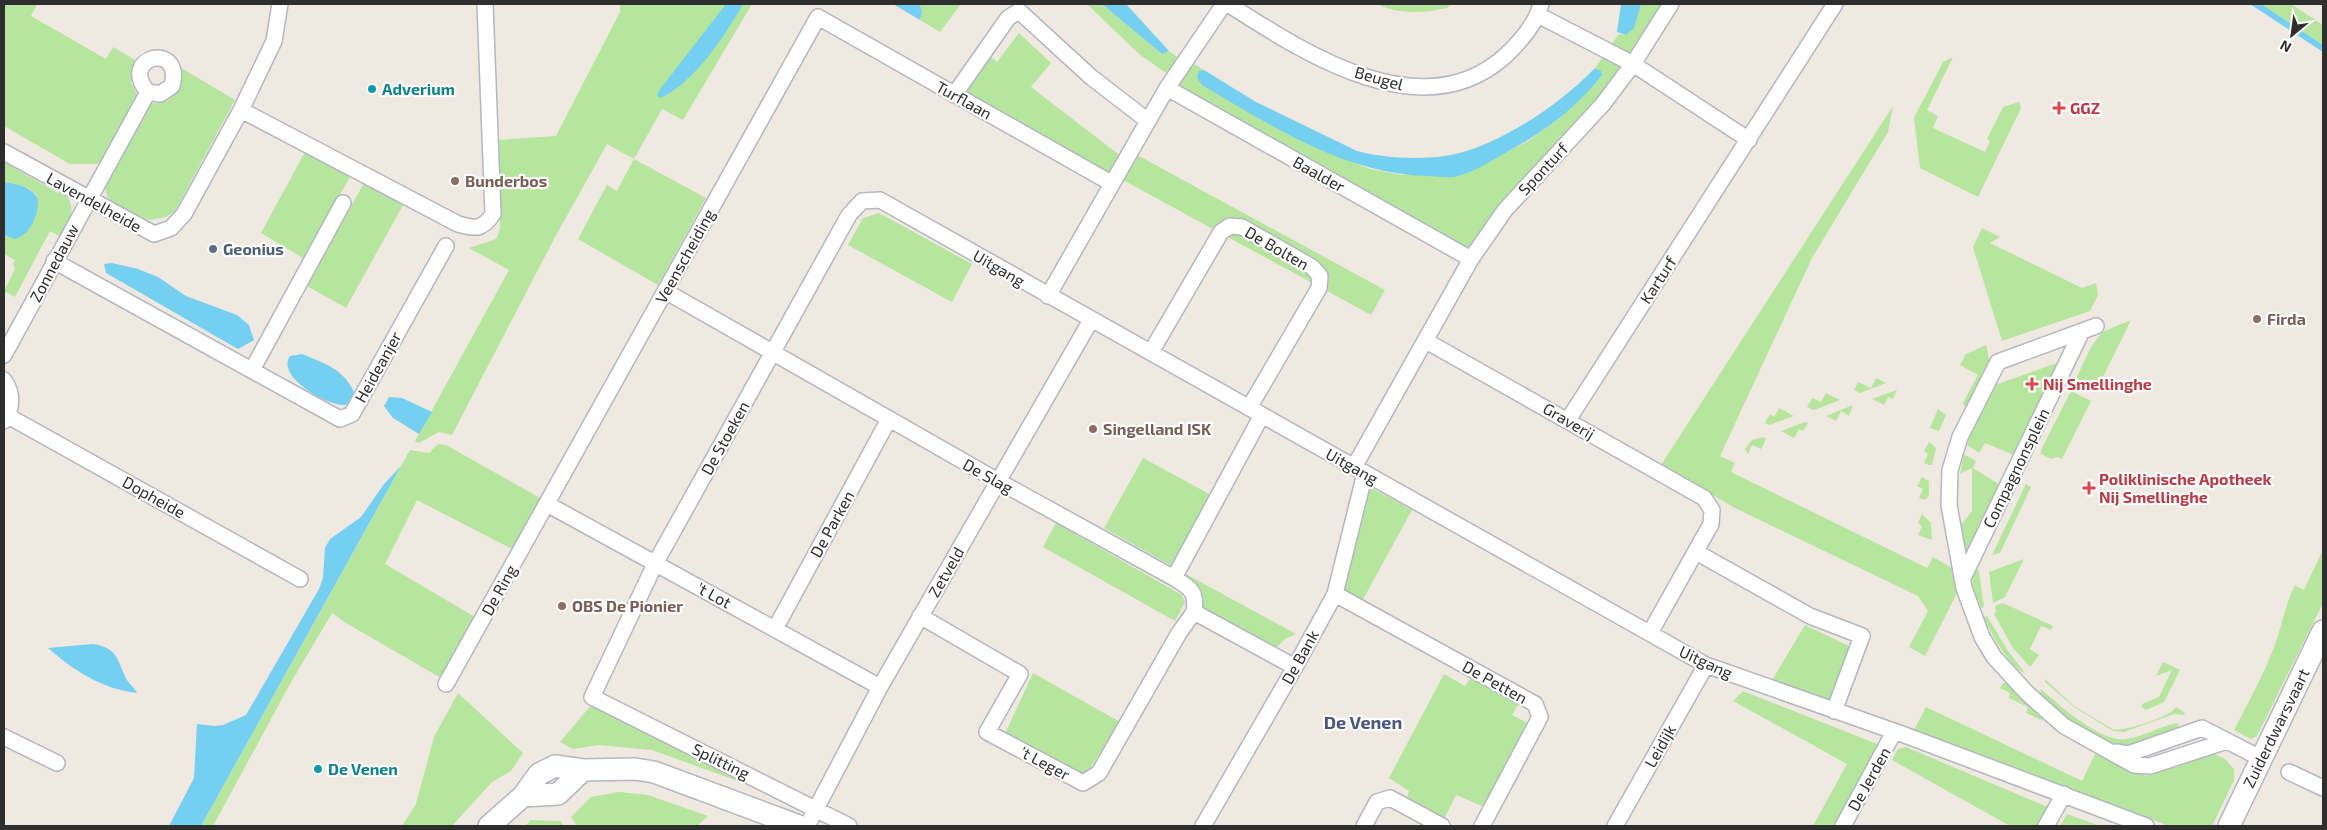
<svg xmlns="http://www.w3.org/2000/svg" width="2327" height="830" viewBox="0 0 2327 830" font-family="'Exo 2',sans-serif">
  <rect width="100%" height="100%" fill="#efe9e1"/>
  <path fill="#b6e59e" d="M4 4H37L31 16 106 59 113 47 135 60 131 83 137 94 100 164H70L4 126Z
    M620 4H752L683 120 662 109 634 159 706 198 658 285 578 239 607 185 617 191 634 159 607 144 554 239 452 435 439 432 419 443 415 441 509 270 469 248 496 239 500 229 498 140 556 136 620 12Z
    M920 4H961L940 32 920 20 922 13Z
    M1087 4H1102L1162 54 1169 51 1180 59 1169 75 1139 54Z
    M1377 4H1451L1447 8C1423 13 1400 15 1377 4Z
    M1641 4H1661L1634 54 1598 98 1515 188 1482 230 1474 248H1466L1180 91 1177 83 1191 62 1204 70 1259 119 1312 146 1370 169 1403 175 1474 169 1528 141 1559 119 1598 68H1595L1619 34 1626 35Z
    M2261 4H2291L2323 25V45Z
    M1019 33 1051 63 1031 87 1122 157 1111 177 962 94 989 55 997 62Z
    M1953 57 1927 110 1938 116 1933 128 1985 152 1990 141 1987 139 2003 107 2019 102 2021 108 1978 197 1920 168 1914 118 1943 62Z
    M178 66 235 100 175 211 166 217 149 220 124 209 108 198 104 184 150 103C172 106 186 86 178 66Z
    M1893 106 1888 132 1812 258 1720 456 1735 463 1731 472 1927 568 1933 557 1952 568 1959 589 1925 656 1909 647 1928 611 1918 596 1735 508 1661 465Z
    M305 152 350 177 303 258 261 233Z
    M1139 156 1385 290 1371 315 1123 180Z
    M4 162 58 193 61 192C80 205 69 221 61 237L50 231 15 297 4 291 15 269 13 264 15 260 4 254V235L7 237 37 196C29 185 16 184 4 182Z
    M364 183 403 205 346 308 307 286Z
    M879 213 972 264 952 302 848 245 863 218Z
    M1982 228 2000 237 1990 243 2082 288 2096 283 2098 295 2090 311 2002 341 1973 247Z
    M2131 320 2095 393 2074 383 2091 347 2102 332Z
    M1986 345 1990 363 1965 407 1963 403 1978 375 1960 365 1966 354Z
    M2057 363 2014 455 1985 443 1979 453 1967 445 1976 420 1995 385Z
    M1876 378 1886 383 1860 393 1854 390 1858 382 1871 388Z
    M1897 390 1893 399 1888 397 1884 405 1872 399Z
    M2071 391 2091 401 2062 459 2057 457 2051 459 2041 454V450Z
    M1826 393 1840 400 1814 410 1807 407 1812 398 1821 402Z
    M1853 405 1849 416 1841 411 1836 421 1826 416Z
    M1779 408 1794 416 1769 425 1765 423 1770 414 1774 417Z
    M1938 409 1946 415 1939 431 1930 428Z
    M1805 422 1808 423 1803 431 1799 429 1794 438 1781 431Z
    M1763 437 1766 439 1761 449 1752 445 1748 454 1745 449 1752 440Z
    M1929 442 1936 448 1932 465H1929L1924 463 1928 454 1924 451Z
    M438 444 446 445 542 499 514 550 417 500 385 564 475 617 441 678 346 623 332 613 290 684 213 826H201L410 450 429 453Z
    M1964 454 1976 461 1973 468 2000 485 1967 557 1961 525 1972 511V468L1960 474Z
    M1143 458 1213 496 1174 567 1104 528Z
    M1922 477 1929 481V496L1925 500 1919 498 1923 489 1917 486Z
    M2026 484 2031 487 2000 553 1992 555Z
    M1368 486 1412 510 1361 603 1341 592Z
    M1922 514 1931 523 1932 540 1918 535 1922 526 1918 523Z
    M1056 523 1182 595 1185 602 1175 621 1043 547Z
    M2323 550V603L2257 736 2251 739 2234 730C2248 703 2263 676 2274 647 2282 626 2285 605 2295 585L2304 590Z
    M2024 559 2005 597 1993 603 1989 572Z
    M1977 570 1979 571 1984 607 1981 608C1976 596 1967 581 1977 570Z
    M1184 573 1296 634 1285 639 1276 648 1210 618Z
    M2003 603 2053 626 2051 630 2041 626 2030 649 2039 655 2030 667 2013 648 1994 614 1996 612 1995 606Z
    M1987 616 2008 651 2025 673C2010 669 1990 630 1983 617Z
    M1805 625 1851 647 1829 702 1771 682Z
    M2163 662 2180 670 2164 702 2146 710 2142 707V704L2159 697 2172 670 2156 676Z
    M1033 673 1120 722 1085 776 1004 736Z
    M1444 674 1465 686 1471 677 1519 703 1512 715 1531 725 1487 808 1456 795 1444 819 1406 801 1409 791 1389 778Z
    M2045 679 2074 706 2114 730C2127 730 2169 718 2176 707L2184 712 2185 715 2174 714 2124 732 2113 731 2074 707 2045 682Z
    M2003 683H2007L2044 721 2026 713 2028 707 2009 698 2010 693 2000 688Z
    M2041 689C2059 705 2101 743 2126 739 2144 737 2160 726 2177 723L2180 728C2163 734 2145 743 2128 746 2104 749 2060 712 2043 697L2040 694Z
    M1743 691 1882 746 1838 826H1813L1847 764 1733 701Z
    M458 693 523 753 511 771 492 782 452 826H402L416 804 434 737Z
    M592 704 782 797 652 750 599 745 573 749 560 742Z
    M1926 707 2082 781 2096 752 2146 776 2213 753 2225 759 2234 769V780L2212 826H2169L1914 730Z
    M1906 747 2050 808 2041 826H2010L1892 760 1898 749Z
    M619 792 648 795 708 816 697 826H577L571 817 591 797Z
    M2067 814 2100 826H2060Z
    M531 820 561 821 563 826H525Z"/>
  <path fill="#75cff0" d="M726 4H743C726 35 693 84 660 98L657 95 661 88Z
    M893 4H920L922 13 920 20Z
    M1102 4H1126L1169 51 1162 54Z
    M1621 4H1641L1634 28 1626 35 1617 32Z
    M2250 4H2261L2323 45V52Z
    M1595 68 1601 71 1602 75C1577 107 1547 130 1512 149 1494 159 1474 173 1454 177 1446 178 1436 176 1427 176 1345 174 1271 126 1202 85L1197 78 1199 71 1204 70 1256 102 1357 151C1385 159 1434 161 1463 152 1507 140 1564 101 1595 68Z
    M4 182C17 184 31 186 38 199 38 215 32 234 15 239L4 235Z
    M112 263 138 269 158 277 186 296 237 315 249 325 254 340 238 349 106 273 104 264Z
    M302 354C326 364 344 369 355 394 353 399 351 404 345 405 329 407 275 377 290 356Z
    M389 397 402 398 432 412 419 434 393 418 384 406Z
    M401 466 201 826H169L194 778 197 724 214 726 223 725 246 715 319 589 323 578 325 548 330 539 361 517 384 484Z
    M93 644C119 648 117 661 127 680 130 685 135 688 137 693 102 689 73 670 48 648Z"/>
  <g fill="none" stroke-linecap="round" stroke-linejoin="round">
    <defs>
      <path id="street" d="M1228 4C1303 52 1422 131 1505 56 1520 42 1536 24 1541 4
        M1538 15 1633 64 1749 140
        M1167 88 1471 259
        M954 95 1008 18 1019 11 1091 77 1148 121 1167 88 1224 4
        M241 110 458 224C476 229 482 230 493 214L485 4
        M4 152 154 234 171 228 184 214 241 110 274 41 280 4
        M54 261 340 419 352 414 446 246
        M665 291 998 481 1174 578C1191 588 1197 592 1194 612L1295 667
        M1048 296 1148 121
        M2096 326 1998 362 1960 437 1950 470 1949 505 1964 588 1982 637 1994 657 2027 693 2064 726 2134 765 2150 766 2227 741
        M1426 341 1704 498 1712 510 1711 524 1650 633
        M1151 352 1221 232 1230 226 1242 227 1312 267 1320 276 1319 288 1249 408
        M4 355 148 92C117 57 184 40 172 86L160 94 148 92
        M252 370 343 203
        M4 380C13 393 13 408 4 421
        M8 416 300 579
        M1568 420 1835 4
        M1354 467 1471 259 1505 210 1603 104 1633 64 1671 4
        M547 504 880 687
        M1696 552 1810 616 1862 636 1834 711
        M1174 578 1262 415
        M1963 578 2082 331
        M1335 594 1535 704 1540 717 1482 826
        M920 616 1020 674 987 732 1083 783 1099 773 1179 633 1194 612
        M775 629 889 419
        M446 684 818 17 1111 183
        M4 737 57 763
        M2116 752 2128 754 2202 728 2262 759
        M2289 772 2323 788
        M807 826 880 687 1091 320
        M849 826 592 697 656 562 849 215 862 201 880 200 1706 665 1902 734 2146 826
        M1203 826 1295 667 1335 594 1365 473
        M1364 826 1377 802 1390 798 1442 826
        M1615 826 1706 665
        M1843 826 1894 732
        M2046 826 2064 794"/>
      <path id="secondary" d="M523 796 558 794 583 770
        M489 826 523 796 539 774 555 766 583 770 635 769 654 772 799 826
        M2229 826 2323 631"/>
    </defs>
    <use href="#street" stroke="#b4b7c1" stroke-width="18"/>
    <use href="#secondary" stroke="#b4b7c1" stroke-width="24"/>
    <use href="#street" stroke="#fff" stroke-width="15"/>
    <use href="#secondary" stroke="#fff" stroke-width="21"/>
  </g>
  <g fill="#0f9aa8" stroke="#fff" stroke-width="2">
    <circle cx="372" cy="89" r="5"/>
    <circle cx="318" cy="769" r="5"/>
  </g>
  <g fill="#e0444e" stroke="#fff" stroke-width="2">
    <path d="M2056.5 100.5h5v5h5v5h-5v5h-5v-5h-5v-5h5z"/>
    <path d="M2029.5 376.5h5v5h5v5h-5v5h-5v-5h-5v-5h5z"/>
    <path d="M2086.5 480.5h5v5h5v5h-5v5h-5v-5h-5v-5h5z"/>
  </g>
  <g fill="#8d6e63" stroke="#fff" stroke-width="2">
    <circle cx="455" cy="181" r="5"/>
    <circle cx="2257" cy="319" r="5"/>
    <circle cx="1093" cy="429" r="5"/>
    <circle cx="562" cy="606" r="5"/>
  </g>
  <circle fill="#5c6f8a" stroke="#fff" stroke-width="2" cx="213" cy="249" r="5"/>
  <g text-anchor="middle" stroke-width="4.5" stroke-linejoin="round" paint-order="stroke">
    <g font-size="16" fill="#2e2e2e" stroke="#fff">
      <text transform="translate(1379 78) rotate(16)" y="6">Beugel</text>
      <text transform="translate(964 100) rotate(29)" y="6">Turflaan</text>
      <text transform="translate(1543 169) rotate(-47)" y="6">Sponturf</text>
      <text transform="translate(1319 174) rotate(29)" y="6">Baalder</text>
      <text transform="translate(94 202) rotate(29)" y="6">Lavendelheide</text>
      <text transform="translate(1277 248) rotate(30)" y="6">De Bolten</text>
      <text transform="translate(685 256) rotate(-61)" y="6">Veenscheiding</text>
      <text transform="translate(54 263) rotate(-62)" y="6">Zonnedauw</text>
      <text transform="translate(999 268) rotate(30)" y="6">Uitgang</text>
      <text transform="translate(1658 280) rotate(-57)" y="6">Karturf</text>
      <text transform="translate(378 367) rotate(-61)" y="6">Heideanjer</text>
      <text transform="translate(1569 421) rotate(30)" y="6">Graverij</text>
      <text transform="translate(725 438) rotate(-61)" y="6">De Stoeken</text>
      <text transform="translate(1352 466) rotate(29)" y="6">Uitgang</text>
      <text transform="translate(2016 468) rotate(-64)" y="6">Compagnonsplein</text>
      <text transform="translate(988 476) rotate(29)" y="6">De Slag</text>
      <text transform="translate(154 497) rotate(29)" y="6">Dopheide</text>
      <text transform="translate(832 524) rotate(-61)" y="6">De Parken</text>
      <text transform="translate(946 572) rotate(-60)" y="6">Zetveld</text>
      <text transform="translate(499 590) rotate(-61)" y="6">De Ring</text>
      <text transform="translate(714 595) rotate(29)" y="6">'t Lot</text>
      <text transform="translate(1300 657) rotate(-61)" y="6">De Bank</text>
      <text transform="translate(1706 662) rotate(25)" y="6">Uitgang</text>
      <text transform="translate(1495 682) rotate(29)" y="6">De Petten</text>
      <text transform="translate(2276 728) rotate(-64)" y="6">Zuiderdwarsvaart</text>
      <text transform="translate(1660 746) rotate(-61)" y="6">Leidijk</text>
      <text transform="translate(721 761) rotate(26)" y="6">Splitting</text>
      <text transform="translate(1045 763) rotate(28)" y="6">'t Leger</text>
      <text transform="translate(1869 779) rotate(-61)" y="6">De Jerden</text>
    </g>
    <g font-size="16" font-weight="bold" fill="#0d838f" stroke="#fff" text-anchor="start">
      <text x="382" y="95">Adverium</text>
      <text x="328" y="775">De Venen</text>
    </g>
    <g font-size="16" font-weight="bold" fill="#be3a42" stroke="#fff" text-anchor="start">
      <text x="2070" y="114">GGZ</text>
      <text x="2043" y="390">Nij Smellinghe</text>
      <text x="2099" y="485">Poliklinische Apotheek<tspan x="2099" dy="18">Nij Smellinghe</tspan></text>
    </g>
    <g font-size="16" font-weight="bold" fill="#785e54" stroke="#fff" text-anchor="start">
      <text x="465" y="187">Bunderbos</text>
      <text x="2267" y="325">Firda</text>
      <text x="1103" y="435">Singelland ISK</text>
      <text x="572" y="612">OBS De Pionier</text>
    </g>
    <g font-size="16" font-weight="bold" fill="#4e5e75" stroke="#fff" text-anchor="start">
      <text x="223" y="255">Geonius</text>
    </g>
    <g font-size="18" font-weight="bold" fill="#4d5680" stroke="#fff">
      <text x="1363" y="729">De Venen</text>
    </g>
  </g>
  <rect width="2327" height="830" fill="none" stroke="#2e2e2e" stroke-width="10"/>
  <g transform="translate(2292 35) rotate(209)" stroke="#ffffff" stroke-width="4" paint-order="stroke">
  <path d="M0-4L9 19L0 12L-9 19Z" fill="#2e2e2e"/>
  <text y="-8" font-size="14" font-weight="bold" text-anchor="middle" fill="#2e2e2e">N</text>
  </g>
</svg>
